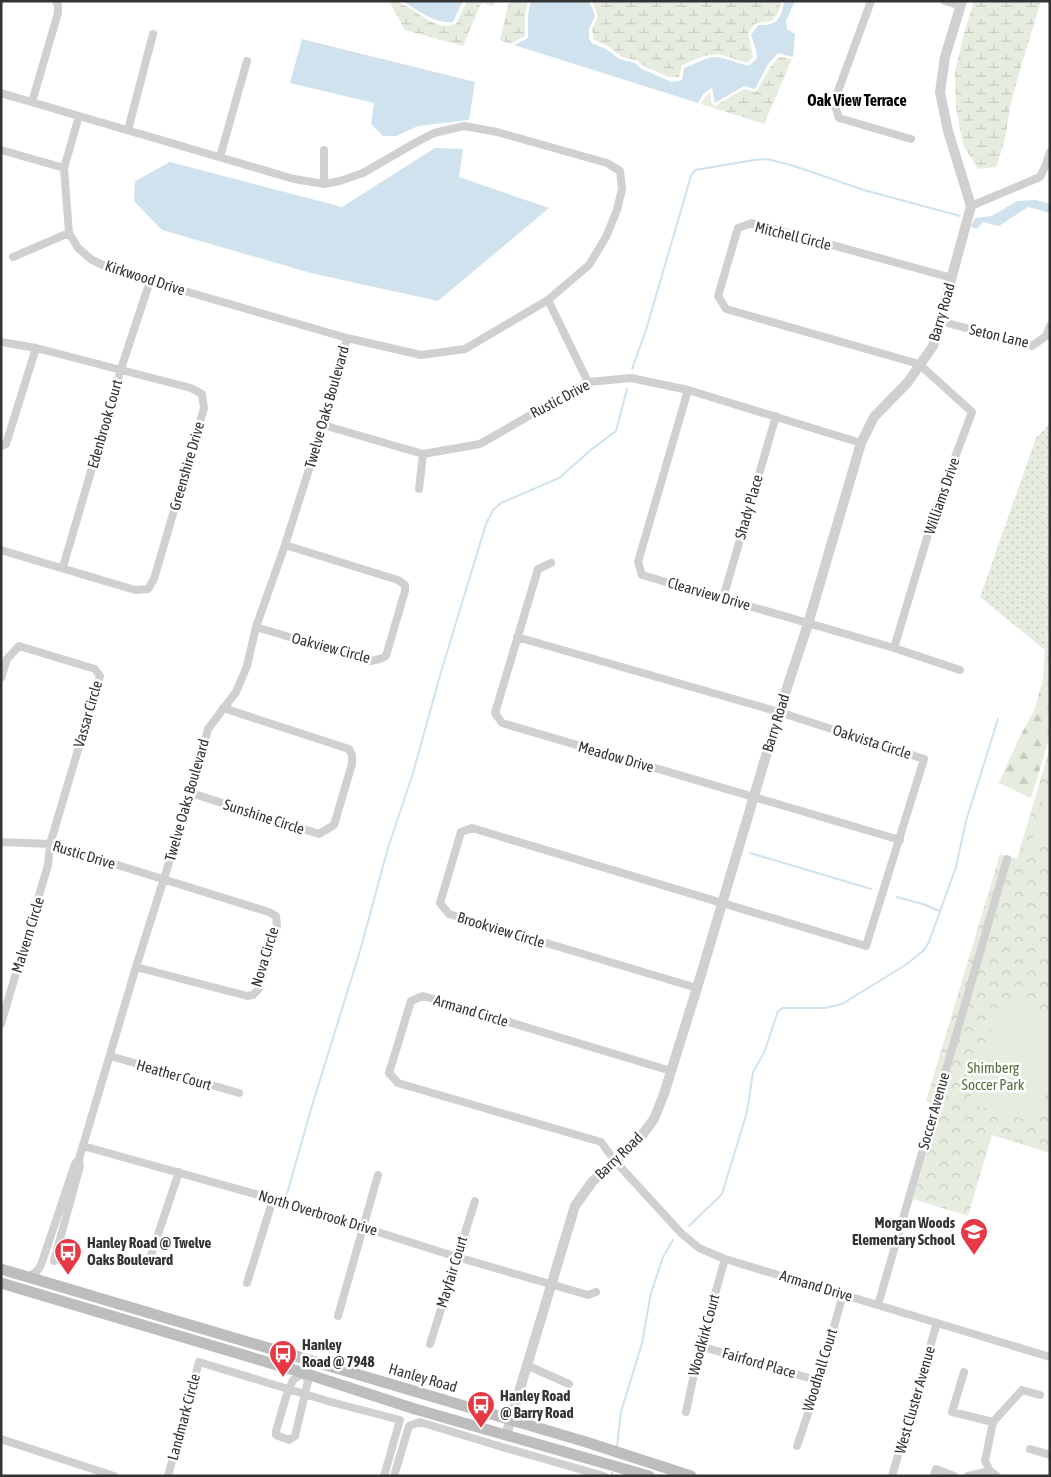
<svg xmlns="http://www.w3.org/2000/svg" width="1051" height="1477" viewBox="0 0 1051 1477" font-family="'Asap Condensed',sans-serif">
  <defs>
    <pattern id="grass-dots" width="8" height="8" patternUnits="userSpaceOnUse" patternTransform="scale(1.25)"><rect width="8" height="8" fill="#e6ecdf"/><path d="M2 2h.1M6 6h.1" fill="none" stroke="#c6cbc0" stroke-width="1.8" stroke-linecap="round"/></pattern>
    <pattern id="forest-firs" width="22" height="20" patternUnits="userSpaceOnUse" patternTransform="scale(1.25)"><rect width="22" height="20" fill="#e6ecdf"/><path d="M5 1l3.5 6h-7zM16 11l3.5 6h-7z" fill="#c6cbc0"/></pattern>
    <pattern id="wetland-marsh" width="20" height="14" patternUnits="userSpaceOnUse" patternTransform="scale(1.25)"><rect width="20" height="14" fill="#e6ecdf"/><path d="M1 5h8M5 5V1M11 12h8M15 12V8" fill="none" stroke="#c6cbc0"/></pattern>
    <pattern id="park-crowns" width="20" height="18" patternUnits="userSpaceOnUse" patternTransform="scale(1.25)"><rect width="20" height="18" fill="#e6ecdf"/><path d="M2 6a3 3 0 1 1 6 0M12 15a3 3 0 1 1 6 0" fill="none" stroke="#c6cbc0"/></pattern>
  </defs>
  <rect width="100%" height="100%" fill="#fff"/>
  <path fill="url(#grass-dots)" d="M1050 424V635H1046L1045 650 980 597 1036 438Z"/>
  <path fill="url(#forest-firs)" d="M1046 635H1050V736L1031 798 999 783 1018 740 1035 709 1043 678Z"/>
  <path fill="url(#wetland-marsh)" d="M389 1C413 1 431 34 456 24L467 1H495L493 6 481 3 463 46 405 30Z
    M509 1 528 2 525 14V36L511 44 500 40Z
    M592 1H781L779 11 772 21 756 23 748 33 753 56 748 63 718 54 704 56 682 65 679 77H668L644 66 636 60 622 57 608 46 594 40 592 29 598 16Z
    M974 1H1041L1020 70 1011 103 1004 143 996 167 978 169 963 145 956 108 955 72 964 33Z
    M779 57 792 59 764 124 701 104 706 96 710 93 712 104 715 106 744 89 756 92 771 66Z"/>
  <path fill="url(#park-crowns)" d="M1050 748V1153L992 1135 968 1216 913 1199 941 1106 926 1101 1000 854 1017 859Z"/>
  <path fill="#e6ecdf" d="M1047 789 1050 790V849L1031 843Z
    M1001 997 1050 1012V1080L1037 1123 968 1103Z"/>
  <path fill="#cfe2ee" d="M403 1H463L453 22C435 24 418 11 403 1Z
    M531 1H588L592 7 595 16 589 29V39L592 43 606 49 620 59 635 63 642 69 667 80 672 82 682 80 684 68C695 64 707 56 718 57 729 59 739 64 749 66L757 58 756 50 751 35 758 25C776 26 782 19 784 1H795L786 21 787 29 795 34 793 57 778 53 768 64 755 89 744 86 715 103 712 88 703 94 698 103 514 45 528 38V14Z
    M302 39 475 82 469 120 418 126 396 136H383L371 124 374 103 290 83Z
    M435 148 463 149 459 177 549 208 438 301 311 273 162 230 134 201 135 181 170 162 342 207Z
    M1036 200 1050 204V213L1028 207 999 226 983 222 977 229 971 227 975 218 992 216 1017 201Z"/>
  <g fill="none" stroke-linecap="round" stroke-linejoin="round">
    <path stroke="#cfe2ee" stroke-width="2" d="M632 369 646 330 691 176 695 170 754 160 767 159 791 165 864 190 960 216
      M750 853 871 889
      M897 897 926 905 939 911
      M287 1194 311 1109 360 951 388 848 413 773 441 672 486 524 493 510 501 503 559 478 592 449 616 431 627 389
      M689 1226 722 1194 747 1112 753 1072 764 1053 778 1011 783 1008H825L842 1004 907 964 924 950 929 942 956 867 966 821 998 719
      M617 1446 621 1412 642 1343 651 1293 663 1257 673 1240
      M611 1476 612 1473"/>
    <path stroke="#d0d0d0" stroke-width="8" d="M871 1 834 102 839 118 911 139
      M945 1 961 6
      M1 93 294 179 324 184 340 181 363 173 415 143 434 133 464 126 497 132 607 163 620 171 622 189 617 210 606 237 589 265 548 300 465 349 421 355 347 338 150 281 116 271 92 260 78 248 69 233 64 168 79 116
      M32 102 58 13V5L56 1
      M128 130 153 34
      M1 150 64 168
      M324 150V184
      M220 157 247 61
      M971 206 1040 177 1045 167 1050 152
      M13 257 69 233
      M548 300 588 382
      M940 321 1032 346 1046 336 1050 326
      M1 342 36 348 191 388 202 394 204 408 154 579 148 589 135 590 1 550
      M688 390 638 562 642 575 894 648 960 670
      M323 425 423 454 480 444 588 382 631 378 688 390 861 443
      M1 446 6 444 36 348
      M419 489 423 454
      M551 563 538 569 495 713 502 723 900 840
      M63 567 121 369 150 281
      M723 598 776 416
      M256 627 370 661 380 659 386 656 405 591V585L398 580 285 545
      M517 637 779 712 924 759 866 946 472 828 461 832 440 903 449 914 697 988
      M894 648 935 511 972 412 919 364 726 309 718 296 738 228 752 223 952 278
      M1 678 7 659 19 646 95 669 100 676 50 844 48 865 1 1024
      M191 793 319 834 334 825 352 764V755L349 749 223 708
      M1 842 50 844 269 912 276 916 277 926 259 989 253 995 247 996 136 967
      M110 1056 239 1093
      M671 1071 423 996 411 1001 389 1073 398 1083 601 1142 615 1161 681 1233 699 1248 725 1259 1050 1357
      M83 1146 273 1199 457 1257 588 1295 596 1292
      M150 1258 179 1172
      M54 1261 80 1166 79 1159 136 967 191 793 208 729 236 692 247 666 256 627 285 545 323 425 347 338
      M28 1277 37 1271 41 1265 75 1164 79 1159
      M247 1283 273 1199
      M878 1305 1007 859
      M338 1316 378 1175
      M430 1344 475 1201
      M700 1346 819 1381
      M526 1365 569 1384
      M964 1372 952 1412 993 1422
      M304 1373 308 1381 295 1436 289 1440 276 1435V1431L286 1397 293 1380 304 1373 307 1360
      M686 1412 700 1346 725 1259
      M1 1439 114 1476
      M797 1446 819 1381 843 1294
      M1030 1449 1050 1455
      M168 1476 199 1362 331 1402 400 1420 384 1476
      M394 1476 409 1426 420 1422 502 1447 604 1476
      M892 1476 937 1323
      M934 1476 936 1469 954 1476
      M968 1476 990 1471
      M997 1476 990 1471 985 1461 993 1422 1022 1390 1040 1395"/>
    <path stroke="#d0d0d0" stroke-width="10" d="M506 1435 575 1206 592 1182 636 1143 654 1119 664 1094 697 988 779 712 808 624 861 443 874 417 908 382 933 346 971 206 948 131 940 92 945 57 962 1"/>
    <path stroke="#bdbdbd" stroke-width="11" d="M1 1269 586 1442 691 1476
      M1 1283 304 1373 415 1409 649 1476"/>
  </g>
  <defs>
    <symbol id="school-pin" viewBox="-11 -11 22 30"><path d="M0 17L-7.5 6A9.5 9.5 0 1 1 7.5 6Z" fill="#e63946" stroke="#fff"/><path d="M0-5L7-2L0 1L-7-2ZM-4 1L0 2.5L4 1V4Q0 6-4 4Z" fill="#fff"/></symbol>
    <symbol id="bus-pin" viewBox="-11 -11 22 30"><path d="M0 17L-7.5 6A9.5 9.5 0 1 1 7.5 6Z" fill="#e63946" stroke="#fff"/><path d="M-5-6H5V4H4V6H2V4H-2V6H-4V4H-5ZM-3.5-4V0h7V-4ZM-3.5 1.2v1.5H-2V1.2ZM2 1.2v1.5H3.5V1.2Z" fill="#fff"/></symbol>
  </defs>
  <g fill-rule="evenodd">
    <use href="#school-pin" x="958" y="1216" width="32" height="43"/>
    <use href="#bus-pin" x="52" y="1236" width="32" height="43"/>
    <use href="#bus-pin" x="267" y="1338" width="32" height="43"/>
    <use href="#bus-pin" x="465" y="1389" width="32" height="43"/>
  </g>
  <g text-anchor="middle" stroke-width="5" stroke-linejoin="round" paint-order="stroke">
    <g font-size="15" fill="#333" stroke="#fff">
      <text transform="translate(793 236) rotate(14)" y="5">Mitchell Circle</text>
      <text transform="translate(145 278) rotate(18)" y="5">Kirkwood Drive</text>
      <text transform="translate(942 312) rotate(-74)" y="5">Barry Road</text>
      <text transform="translate(999 336) rotate(13)" y="5">Seton Lane</text>
      <text transform="translate(560 399) rotate(-28)" y="5">Rustic Drive</text>
      <text transform="translate(327 407) rotate(-74)" y="5">Twelve Oaks Boulevard</text>
      <text transform="translate(105 424) rotate(-74)" y="5">Edenbrook Court</text>
      <text transform="translate(187 466) rotate(-74)" y="5">Greenshire Drive</text>
      <text transform="translate(942 496) rotate(-71)" y="5">Williams Drive</text>
      <text transform="translate(749 507) rotate(-74)" y="5">Shady Place</text>
      <text transform="translate(709 594) rotate(16)" y="5">Clearview Drive</text>
      <text transform="translate(331 648) rotate(15)" y="5">Oakview Circle</text>
      <text transform="translate(88 714) rotate(-74)" y="5">Vassar Circle</text>
      <text transform="translate(776 723) rotate(-73)" y="5">Barry Road</text>
      <text transform="translate(872 742) rotate(18)" y="5">Oakvista Circle</text>
      <text transform="translate(616 757) rotate(16)" y="5">Meadow Drive</text>
      <text transform="translate(187 800) rotate(-74)" y="5">Twelve Oaks Boulevard</text>
      <text transform="translate(264 817) rotate(18)" y="5">Sunshine Circle</text>
      <text transform="translate(84 855) rotate(17)" y="5">Rustic Drive</text>
      <text transform="translate(501 930) rotate(17)" y="5">Brookview Circle</text>
      <text transform="translate(28 935) rotate(-73)" y="5">Malvern Circle</text>
      <text transform="translate(265 957) rotate(-73)" y="5">Nova Circle</text>
      <text transform="translate(471 1011) rotate(17)" y="5">Armand Circle</text>
      <text transform="translate(174 1075) rotate(16)" y="5">Heather Court</text>
      <text transform="translate(934 1111) rotate(-74)" y="5">Soccer Avenue</text>
      <text transform="translate(619 1156) rotate(-44)" y="5">Barry Road</text>
      <text transform="translate(318 1213) rotate(17)" y="5">North Overbrook Drive</text>
      <text transform="translate(452 1272) rotate(-73)" y="5">Mayfair Court</text>
      <text transform="translate(816 1286) rotate(17)" y="5">Armand Drive</text>
      <text transform="translate(704 1335) rotate(-75)" y="5">Woodkirk Court</text>
      <text transform="translate(759 1363) rotate(16)" y="5">Fairford Place</text>
      <text transform="translate(820 1370) rotate(-73)" y="5">Woodhall Court</text>
      <text transform="translate(423 1378) rotate(16)" y="5">Hanley Road</text>
      <text transform="translate(915 1400) rotate(-74)" y="5">West Cluster Avenue</text>
      <text transform="translate(184 1417) rotate(-75)" y="5">Landmark Circle</text>
    </g>
    <g font-size="15" fill="#56703f" stroke="#fff">
      <text x="993" y="1073">Shimberg<tspan x="993" dy="17">Soccer Park</tspan></text>
    </g>
    <g font-size="15" font-weight="bold" fill="#333" stroke="#fff" text-anchor="start">
      <text x="955" y="1228" text-anchor="end">Morgan Woods<tspan x="955" dy="17">Elementary School</tspan></text>
      <text x="87" y="1248">Hanley Road @ Twelve<tspan x="87" dy="17">Oaks Boulevard</tspan></text>
      <text x="302" y="1350">Hanley<tspan x="302" dy="17">Road @ 7948</tspan></text>
      <text x="500" y="1401">Hanley Road<tspan x="500" dy="17">@ Barry Road</tspan></text>
    </g>
    <g font-size="16" font-weight="bold" fill="#000" stroke="#fff">
      <text x="857" y="106">Oak View Terrace</text>
    </g>
  </g>
  <rect width="1051" height="1477" fill="none" stroke="#333333" stroke-width="5"/>
</svg>
